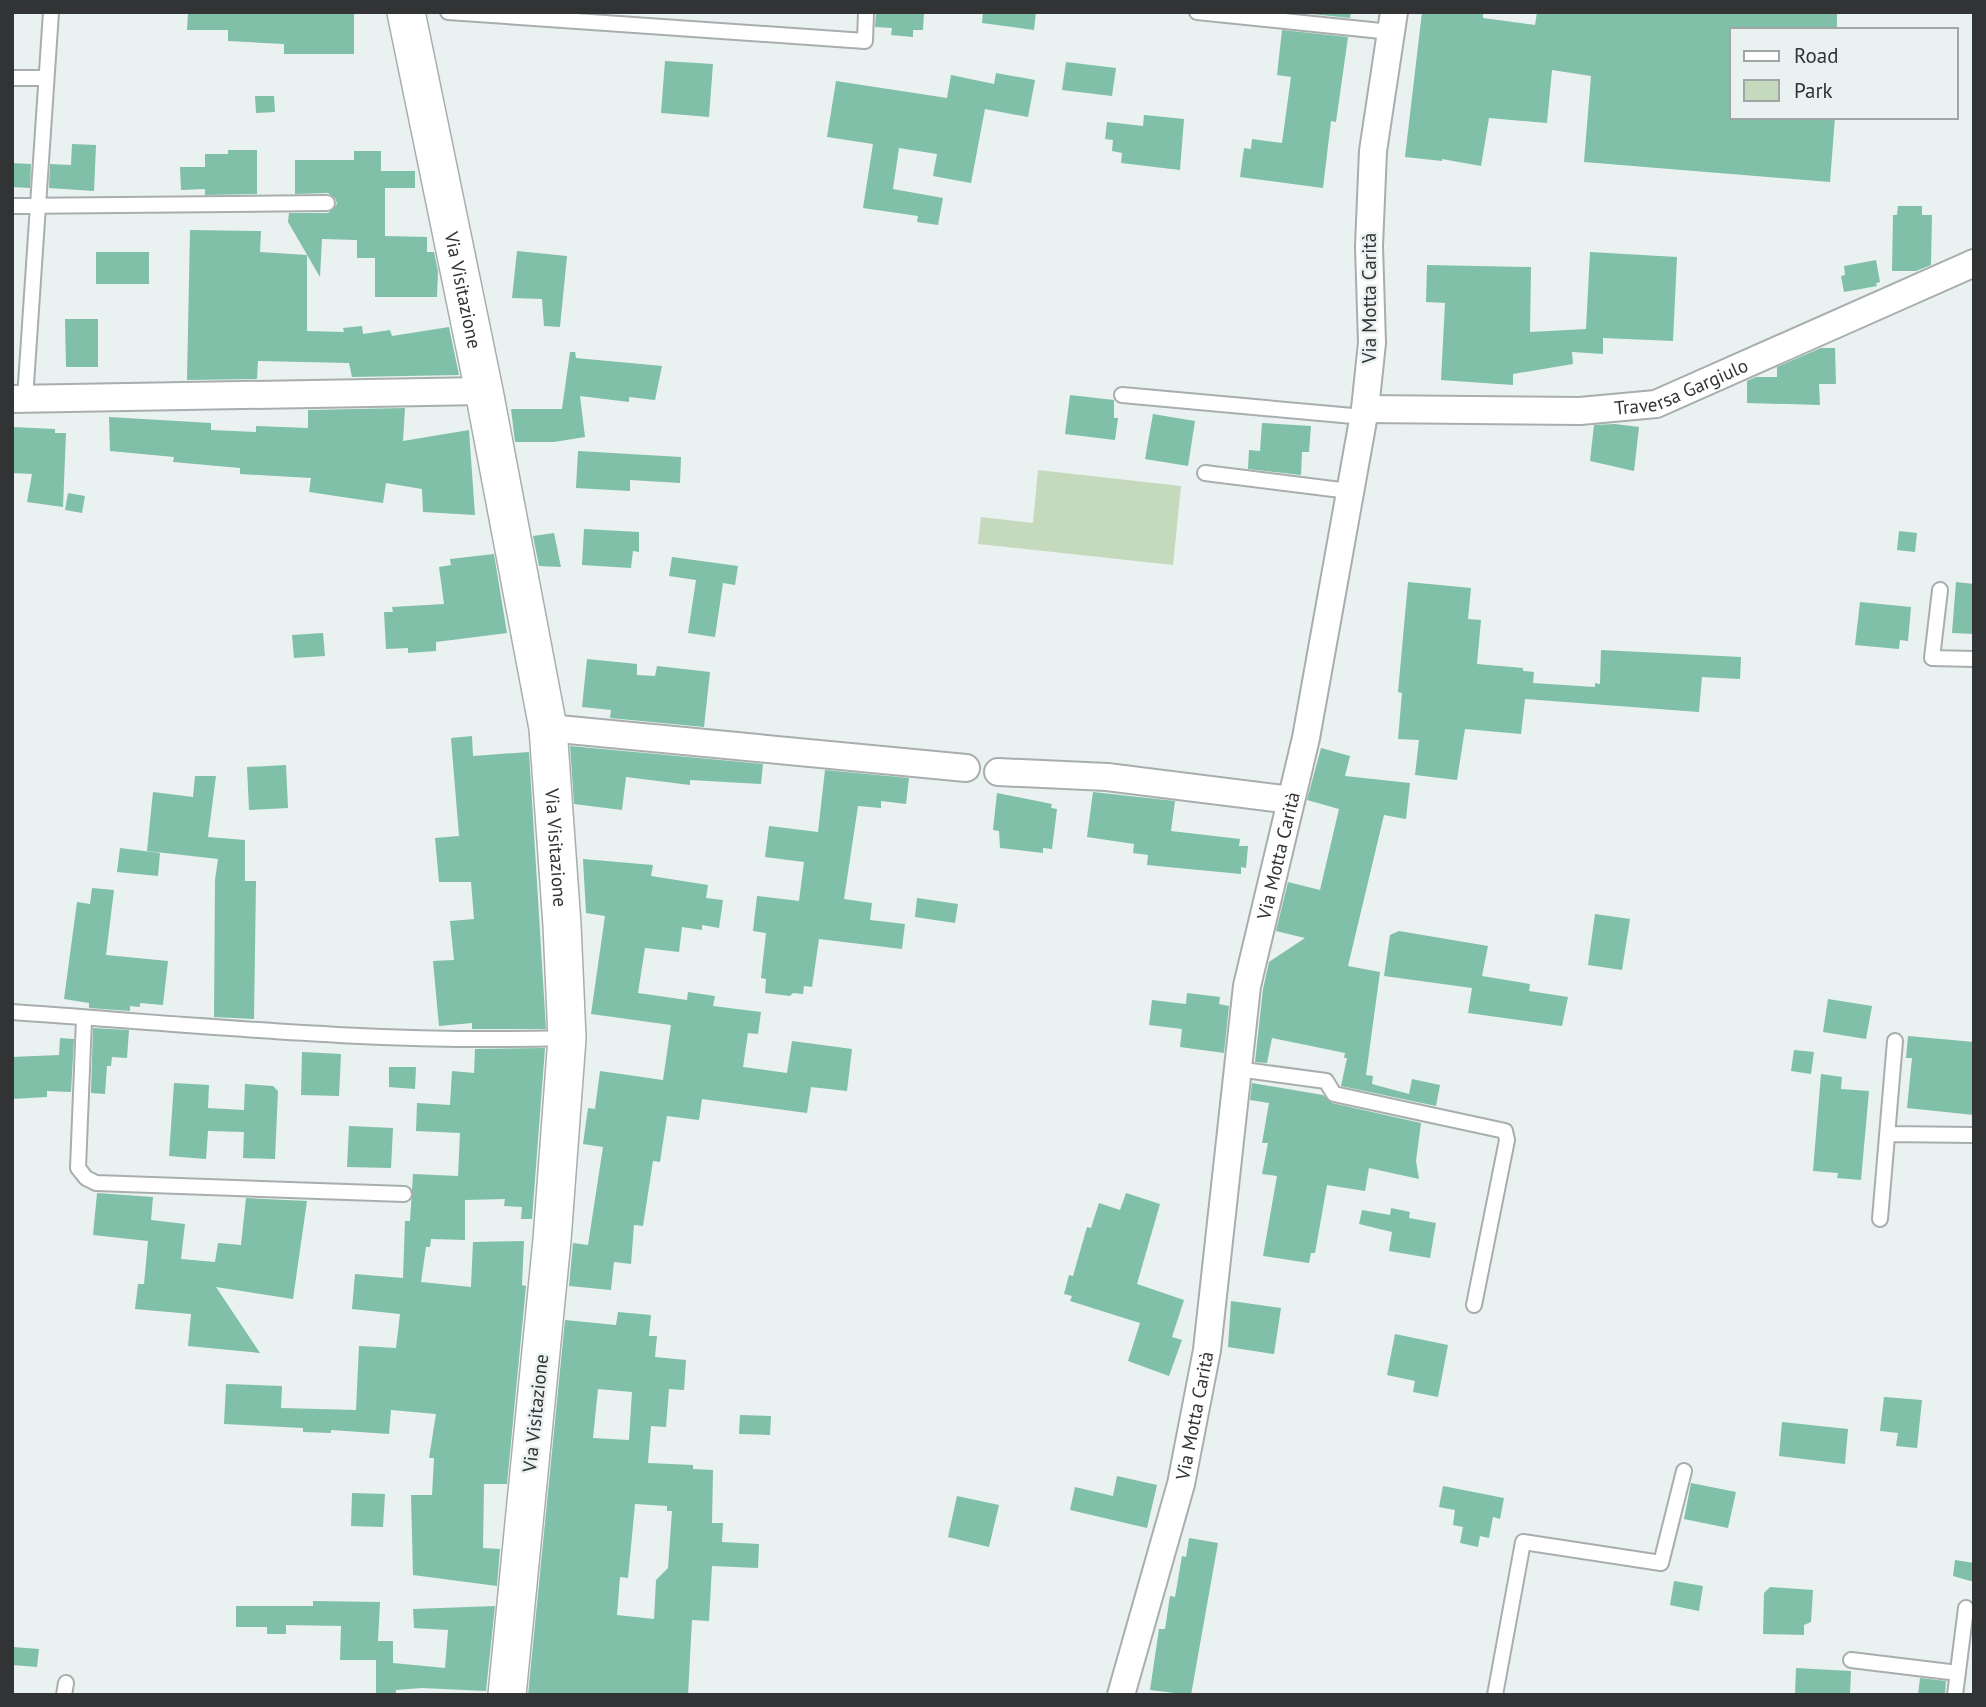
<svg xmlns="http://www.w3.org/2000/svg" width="1986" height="1707" viewBox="0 0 1986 1707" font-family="'PT Sans',sans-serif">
  <rect width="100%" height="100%" fill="#eaf1f1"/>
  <path fill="#c5dabd" d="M1038 470 1181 486 1173 565 978 544 981 517 1033 523Z"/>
  <path fill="#80bfa8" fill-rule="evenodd" d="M188 12H354V54H284V44L228 41V30H187Z
    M876 12H924L923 30H913V37L891 35 892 28 875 27Z
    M983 12H1036L1034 30 982 23Z
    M1293 12H1351L1350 18Z
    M1422 12H1472L1483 14V18L1535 25 1537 12H1837V30H1732V117H1835L1830 182 1584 162 1591 76 1552 70 1547 123 1489 118 1481 166 1442 159V161L1405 157Z
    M1282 30 1348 37 1336 122 1331 121 1323 188 1240 177 1244 148 1251 149 1252 139 1282 143 1291 77 1277 75Z
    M665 61 713 64 709 117 661 113Z
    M1066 62 1116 68 1112 96 1062 90Z
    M996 73 1035 80 1028 117 985 109 971 183 933 176 937 154 899 148 893 189 943 198 938 225 917 222 918 216 863 208 873 144 827 137 836 81 947 98 951 75 994 84Z
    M255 96H274L275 112 256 113Z
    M1144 115 1184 119 1180 170 1121 163 1122 153 1112 151 1113 140 1105 139 1107 122 1143 126Z
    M72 144 96 145 94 191 49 188 50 164 71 165Z
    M228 150H257V194L205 195V189L181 190 180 167H205V154H228Z
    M354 151H381V171H415V188H385V236L427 237V252H434L438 271 437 297H375V258H357V240L322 239 320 277 288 222 289 213H328L337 204 335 198 328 193 295 194V160H354Z
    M12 163 31 164 30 188 12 187Z
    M1898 206H1922V215H1932L1931 265 1916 271H1892L1893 215H1897Z
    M190 230 261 231 260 252 307 255V331L344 332 343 328 362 326 363 334 390 330 392 336 449 327 459 375 352 377 349 363 258 361 257 379 187 380Z
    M517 251 567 256 560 327 544 326 542 299 512 298Z
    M96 252H149V284H96Z
    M1590 252 1677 257 1673 341 1603 338V354L1572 352 1573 364 1513 374V385L1441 380 1445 303 1426 302 1427 265 1531 267 1530 332 1586 329Z
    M1876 260 1880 282 1876 283 1877 286 1844 292 1841 276 1845 275 1844 266Z
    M65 319H98V367H66Z
    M1821 348H1835L1836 384H1819L1820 405 1747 403V381L1756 377H1777V367Z
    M570 352H575L576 358 662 366 655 400 629 397V402L580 396 585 437 554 442H515L511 409H562Z
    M1070 395 1114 400V418H1118L1115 440 1065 434Z
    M405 408 403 441 469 430 475 515 423 512 422 489 386 483 383 503 309 492 311 478 240 474V468L173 462 174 457 110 451 109 417 211 423V430L256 432V426L308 428V410Z
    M1153 414 1195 421 1188 466 1145 459Z
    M1262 423 1311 426 1309 452H1302L1301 475 1248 469 1249 450 1260 451Z
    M1615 424 1639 427 1634 471 1590 461 1594 425Z
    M12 427 55 429V433H66L63 507 27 502 32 474 12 473Z
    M578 451 681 457 680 483 630 480V491L576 488Z
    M68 493 85 496 82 513 65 510Z
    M584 529 639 532V552L633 551 631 568 582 565Z
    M1899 531 1917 533 1915 552 1897 550Z
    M554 533 561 567 539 566 533 536Z
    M494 554 507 633 436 642V651L408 653V648L386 649 384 612H393L392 607 444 604 439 567 451 565 450 559Z
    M672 557 738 566 735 585 723 583 715 637 688 633 696 580 669 576Z
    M1408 582 1471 588 1468 619 1481 620 1477 664 1523 668V671L1534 672 1533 683 1595 687V683L1600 684 1601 650 1741 657 1740 679 1702 677 1699 712 1525 699 1521 734 1465 729 1457 780 1415 775 1419 740 1398 739 1402 693 1398 692Z
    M1956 582 1974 584V634L1952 633Z
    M1860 602 1911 607 1908 641 1900 640 1899 649 1855 645Z
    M323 633 325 656 294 658 292 635Z
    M587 659 637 664V675L655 676 657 666 710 672 704 727 610 718 611 710 582 707Z
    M472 736 473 756 529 752 546 1029H472V1023L439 1026 433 961 454 960 450 921 474 919 471 882H439L435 838 459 836 451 738Z
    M570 746 763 764 761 784 690 780V785L626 777 622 810 574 804Z
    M1321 748 1350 756 1345 776 1410 783 1406 819 1384 815 1348 966 1380 972 1366 1075 1373 1076 1372 1084 1409 1094 1412 1079 1440 1085 1436 1106 1341 1086 1347 1058H1344L1345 1053 1272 1038 1267 1063 1255 1062 1263 989 1269 962 1305 938 1276 931 1288 882 1320 890 1339 809 1307 800Z
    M286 765 288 808 249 810 247 767Z
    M825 770 909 778 906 804 881 801V808L858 806 844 899 872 903 870 920 905 924 902 949 819 939 812 987 804 986 803 994 793 993 790 996 765 993 766 979 761 978 766 933 753 931 757 896 799 901 804 862 765 857 769 826 818 832Z
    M195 776H216L208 837 245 840V881H256L254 1019 214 1017 215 880 218 859 147 851 153 792 193 797Z
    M1093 792 1175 801 1171 831 1240 839 1239 846H1248L1246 868 1241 867V874L1147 865 1148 855 1133 853 1134 844 1087 837Z
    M997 793 1052 804 1051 808 1057 809 1052 849 1043 848V853L1000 848 999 831 993 830Z
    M120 848 160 853 158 876 117 872Z
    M583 859 653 865 651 876 708 885 706 898 723 900 719 928 702 925V930L682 927 679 952 645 948 638 993 687 1000 688 992 715 996 713 1006 761 1012 758 1034 748 1033 743 1067 787 1073 792 1041 852 1049 847 1091 811 1087 807 1113 702 1099 699 1120 667 1116 660 1162 653 1161 643 1226 634 1225 631 1264 614 1262 611 1290 569 1286 573 1243 588 1245 603 1147 583 1144 588 1108 595 1109 600 1071 663 1080 671 1025 591 1014 605 916 586 913Z
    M92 888 114 890 106 955 168 961 163 1005 140 1003V1007L130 1006V1011L89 1008V1003L64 999 77 902 90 904Z
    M917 898 958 904 955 923 915 917Z
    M1595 914 1630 919 1622 970 1588 965Z
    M1399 931 1488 946 1482 976 1530 984 1529 991 1568 997 1562 1026 1468 1013 1472 988 1384 976 1390 935Z
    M1187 993 1220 997 1219 1004 1229 1006 1224 1053 1180 1047 1182 1029 1149 1025 1152 1000 1186 1004Z
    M1828 999 1872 1006 1866 1039 1823 1032Z
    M93 1028 129 1030 127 1058 112 1057 111 1066H107L105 1094 91 1093Z
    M1908 1036 1974 1042V1115L1907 1108 1912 1058H1906Z
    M60 1038 74 1039 71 1092 47 1091V1097L12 1099V1057L59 1055Z
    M545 1048 532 1219H521L522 1207 504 1206 505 1199 465 1200V1240L431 1239 430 1247H426L421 1282 471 1287 473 1242 524 1241 522 1285 526 1286 507 1484H484L483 1548 500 1549 497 1586 413 1575 411 1495H432L434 1458H429L436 1414 391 1410 389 1434 331 1430V1433L303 1432V1428L224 1424 226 1384 282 1386 281 1408 356 1410 359 1346 396 1348 400 1314 352 1309 355 1274 403 1278 405 1221H410L413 1174 458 1176 460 1133 416 1131 417 1103 450 1105 452 1071 474 1073 475 1049Z
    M1794 1050 1814 1052 1811 1074 1791 1071Z
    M302 1052 341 1054 339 1096 301 1095Z
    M389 1067H416L415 1089 389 1087Z
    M1821 1074 1842 1077 1841 1089 1869 1091 1861 1180 1837 1178 1838 1173 1813 1171Z
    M174 1083 209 1085 208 1108 244 1110 245 1084 273 1086 278 1091 275 1159 243 1158 244 1132 208 1131 206 1159 169 1156Z
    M1252 1083 1323 1095 1332 1103 1421 1123 1416 1161 1419 1179 1369 1168 1365 1191 1327 1185 1315 1253H1311L1309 1263 1263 1256 1277 1176 1262 1174 1268 1143H1262L1269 1103 1250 1100Z
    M349 1126 393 1128 391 1168 347 1167Z
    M97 1193 153 1197 151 1220 185 1224 181 1259 215 1262 218 1243 241 1245 246 1198 307 1201 293 1299 216 1287 260 1353 188 1346 191 1314 135 1309 138 1284H144L148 1241 93 1235Z
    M1126 1193 1160 1204 1137 1284 1184 1300 1172 1337 1182 1340 1169 1376 1128 1361 1140 1323 1070 1301 1072 1296 1064 1294 1069 1275 1073 1276 1087 1227 1091 1228 1099 1203 1120 1210Z
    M1391 1208 1410 1212 1409 1218 1436 1223 1430 1258 1389 1251 1392 1232 1359 1224 1362 1210 1390 1215Z
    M1231 1301 1281 1308 1274 1354 1228 1347Z
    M618 1312 651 1315 649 1336H657L655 1357 686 1360 684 1390 669 1389 666 1427 651 1426 648 1463 693 1465V1469L713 1470 712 1523H723L722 1542 759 1544 758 1568 712 1566 709 1621 692 1620 688 1695H528L565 1320 616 1325ZM598 1389 632 1392 629 1440 593 1438ZM635 1504 667 1506V1511H672L668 1568 656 1580 654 1619 617 1615 620 1577 628 1578Z
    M1395 1334 1448 1345 1438 1397 1413 1392 1415 1381 1387 1375Z
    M1884 1397 1922 1400 1917 1448 1896 1446 1898 1433 1880 1431Z
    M740 1415 771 1416 770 1435 739 1434Z
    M1782 1422 1848 1429 1845 1464 1779 1456Z
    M1117 1476 1157 1485 1147 1528 1070 1510 1075 1487 1113 1496Z
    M1691 1483 1736 1492 1728 1528 1684 1519Z
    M1443 1486 1504 1498 1500 1519 1493 1517 1489 1538 1480 1536 1478 1547 1460 1543 1463 1527 1453 1525 1455 1510 1439 1507Z
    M352 1493 385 1494 383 1527 351 1526Z
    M957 1496 999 1505 989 1547 948 1537Z
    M1189 1538 1218 1543 1191 1695 1150 1690 1159 1629H1165L1170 1596 1175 1597 1182 1556 1186 1557Z
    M1955 1560 1974 1563V1582L1953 1576Z
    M1674 1581 1703 1586 1699 1611 1670 1605Z
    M1770 1587 1813 1590 1811 1622 1804 1625V1635L1763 1634 1764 1593Z
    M313 1601 380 1602 378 1641H393V1663L445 1668 448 1630 414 1628 413 1609 495 1606 486 1691 422 1688 396 1690V1695H376V1660H340L341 1626 286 1625V1634H267V1627H236V1606H313Z
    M13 1647 39 1649 37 1667 12 1665Z
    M1796 1668 1851 1671 1850 1695H1795Z
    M1920 1678 1946 1681 1945 1695H1918Z"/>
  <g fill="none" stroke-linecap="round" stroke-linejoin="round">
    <defs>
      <path id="lane" d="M448 12 865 41 866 12
        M1197 12 1391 32
        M12 78H46
        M12 206 327 203
        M1122 395 1364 417
        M25 399 51 12
        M1205 473 1349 491
        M1940 590 1932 658 1974 659
        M12 1012C197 1025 380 1044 565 1038
        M84 1019 78 1168 86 1178 96 1183 404 1194
        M1237 1069 1326 1081 1334 1094 1505 1131 1507 1140 1474 1305
        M1887 1134 1974 1135
        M1880 1219 1895 1041
        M1851 1660 1958 1673
        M64 1695 66 1683
        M1495 1695 1523 1542 1661 1563 1684 1471
        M1955 1695 1966 1608"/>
      <g id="street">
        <path d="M12 399 484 391"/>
        <path id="s1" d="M1365 409 1580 411 1656 404 1974 263"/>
        <path d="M548 728 966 768"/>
        <path d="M998 772 1107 777 1291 800"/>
        <path id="s2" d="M1121 1695 1181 1484 1207 1350 1247 986 1306 738 1365 409 1372 343 1369 246 1373 151 1394 12"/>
      </g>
      <g id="secondary">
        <path id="s3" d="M406 12 484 391 548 728 562 925 567 1038 552 1240 507 1695"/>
      </g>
    </defs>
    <use href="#lane" stroke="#a8aeae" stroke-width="18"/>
    <use href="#street" stroke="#a8aeae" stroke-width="30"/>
    <use href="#secondary" stroke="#a8aeae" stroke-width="40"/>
    <use href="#lane" stroke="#fff" stroke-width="14"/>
    <use href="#street" stroke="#fff" stroke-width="26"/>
    <use href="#secondary" stroke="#fff" stroke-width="37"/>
  </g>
  <g text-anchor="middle" stroke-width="5" stroke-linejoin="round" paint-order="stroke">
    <g font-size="19" fill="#313334" stroke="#eaf1f1">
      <text dy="7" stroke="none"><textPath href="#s3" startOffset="284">Via Visitazione</textPath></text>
      <text transform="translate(1369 298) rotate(-90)" y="7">Via Motta Carità</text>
      <text dy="7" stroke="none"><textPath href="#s1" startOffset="320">Traversa Gargiulo</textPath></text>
      <text dy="7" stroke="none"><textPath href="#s3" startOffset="850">Via Visitazione</textPath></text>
      <text dy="7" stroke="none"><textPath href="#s2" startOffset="856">Via Motta Carità</textPath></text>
      <text transform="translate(535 1413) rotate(-84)" y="7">Via Visitazione</text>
      <text dy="7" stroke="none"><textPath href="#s2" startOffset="289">Via Motta Carità</textPath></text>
    </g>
  </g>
  <rect width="1986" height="1707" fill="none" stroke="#313334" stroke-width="28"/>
  <rect x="1730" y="28" width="228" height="91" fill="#eaf1f1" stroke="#a0a5a5" stroke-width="2"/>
  <rect x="1744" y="51" width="35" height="10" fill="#ffffff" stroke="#a0a5a5" stroke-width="2"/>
  <text x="1794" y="63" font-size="21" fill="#313334">Road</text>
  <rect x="1744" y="80" width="35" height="21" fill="#c5dabd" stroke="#a0a5a5" stroke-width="2"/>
  <text x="1794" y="98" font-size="21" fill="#313334">Park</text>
</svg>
